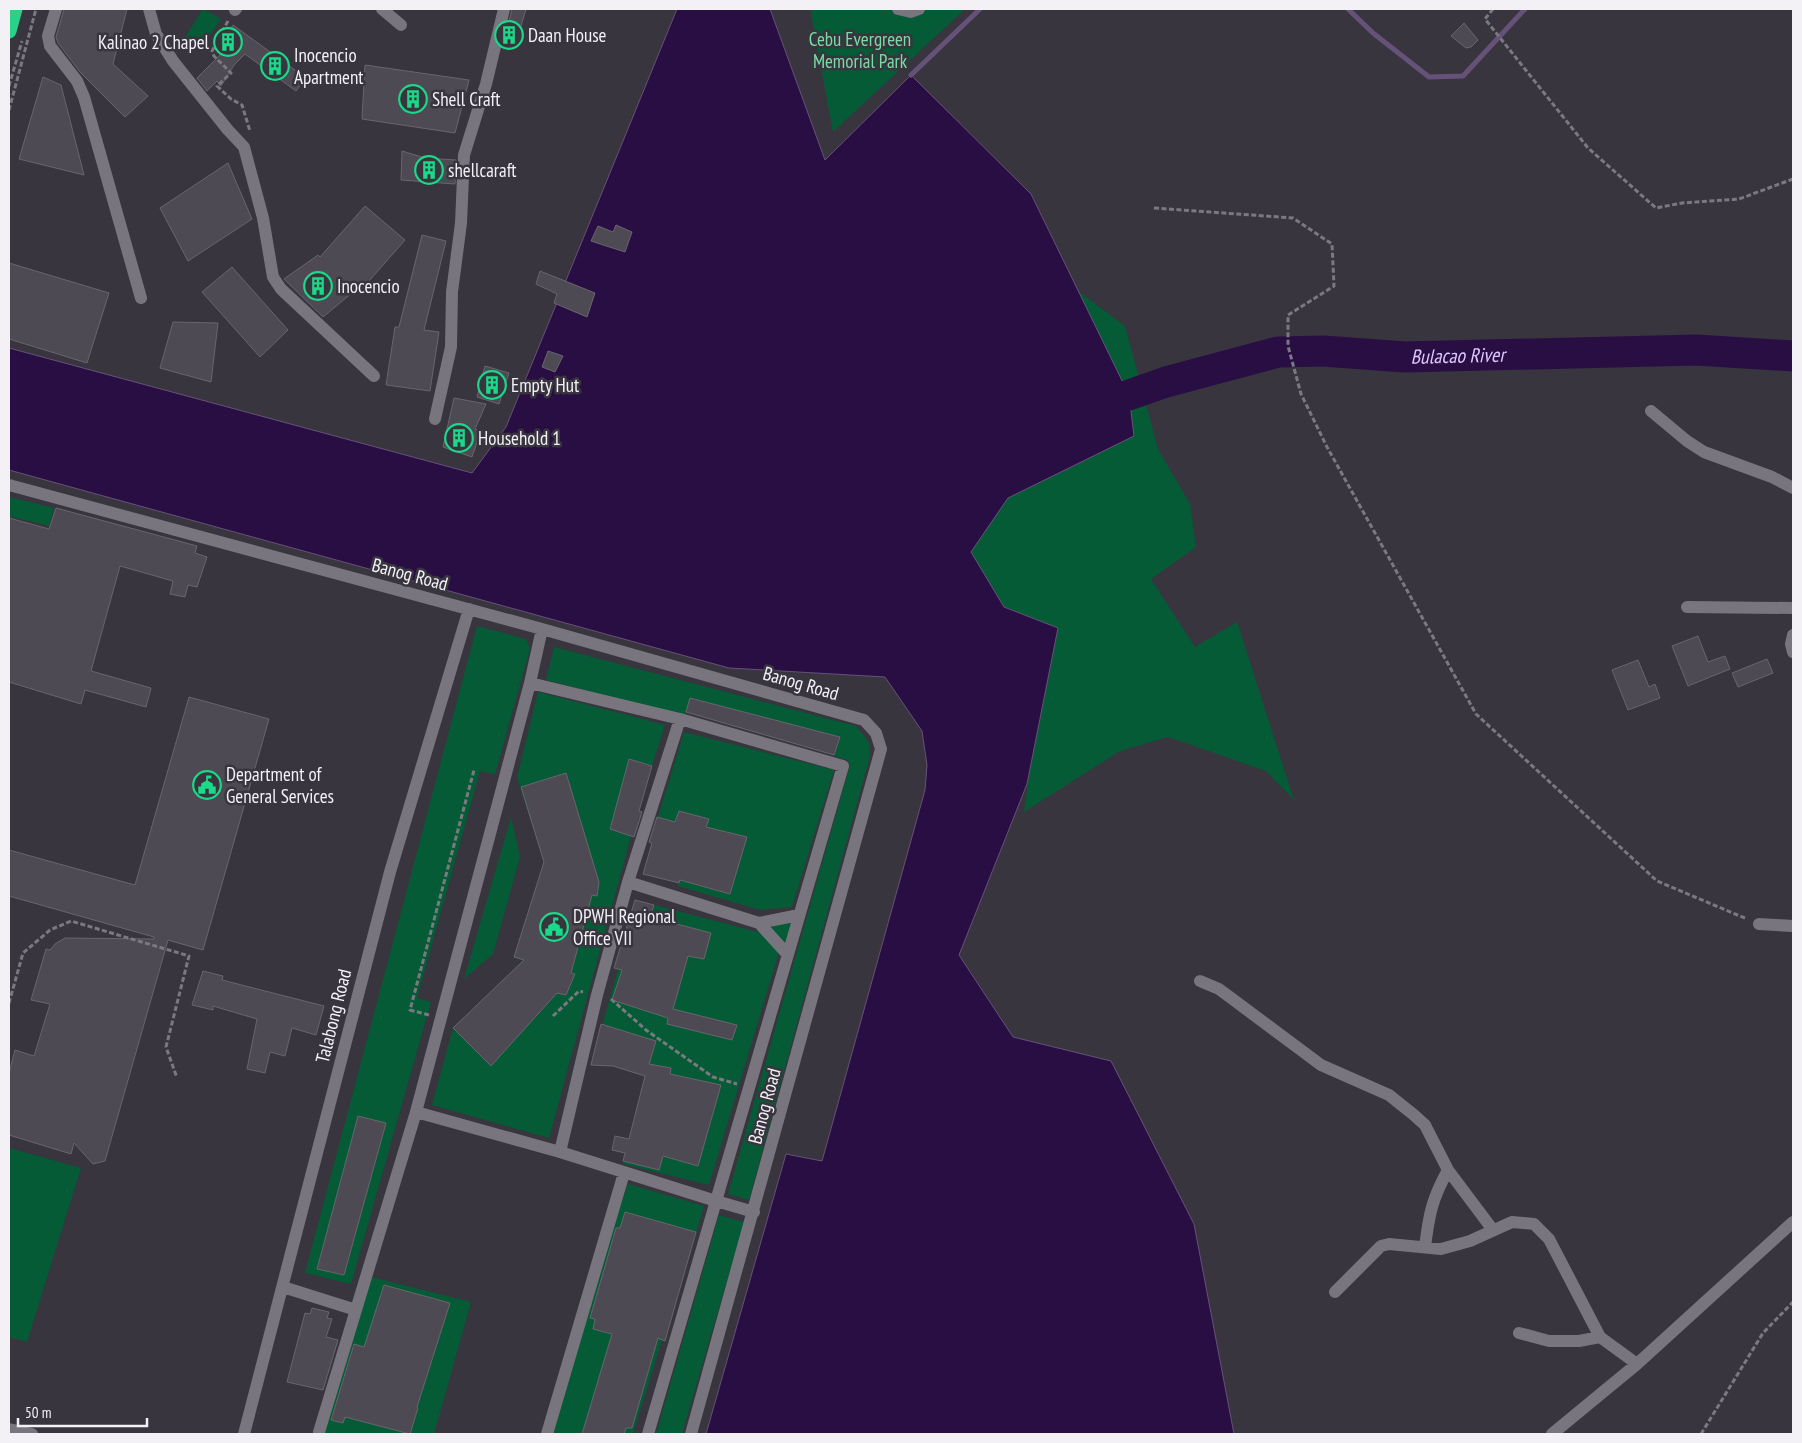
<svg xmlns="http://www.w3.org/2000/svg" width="1802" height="1443" viewBox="0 0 1802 1443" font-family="'PT Sans Narrow',sans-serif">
  <rect width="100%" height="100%" fill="#38353e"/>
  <path fill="#055b36" d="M203 9 221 19 200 50 184 39Z
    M810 9H965L833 132Z
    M1031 256 1125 326 1158 449 1190 504 1196 547 1151 579 1195 647 1237 622 1294 800 1266 771 1168 737 1120 751 1024 812 1047 646 962 579Z
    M9 497 54 508 49 526 9 516Z
    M477 626 526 639 530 649 495 774 480 771 417 998 431 1002 351 1284 305 1273Z
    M554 647 856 726 869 742 870 756 749 1200 728 1194 850 765 847 760 834 756 840 738 690 698 685 716 546 680Z
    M538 692 665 725 652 766 629 760 610 829 631 836 549 1138 432 1105 453 1028 523 961 514 957 541 873 548 875 517 777Z
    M684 732 834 770 792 907 760 910 678 886 680 880 730 894 747 837 715 829 705 830 708 819 679 811 675 822 658 817Z
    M511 817 520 857 493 954 464 979Z
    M635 900 762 933 779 952 709 1185 623 1164 645 1076 613 1066 591 1065 618 969 614 968Z
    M799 915 788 955 759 923Z
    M9 1148 81 1168 27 1342 9 1337Z
    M628 1184 704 1206 665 1341 662 1340 633 1434H553L613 1227Z
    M719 1215 744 1222 682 1434H656Z
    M371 1277 471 1302 434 1434H323Z"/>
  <path fill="#290e44" stroke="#665279" d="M677 9H770L825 160 911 75 1031 194 1129 395 1134 436 1008 498 971 552 1004 607 1058 628 1027 784 959 955 1013 1037 1111 1061 1194 1224 1234 1434H706L786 1154 822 1161 925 790 927 765 922 731 885 677 729 668 9 470V348L472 473 506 427Z"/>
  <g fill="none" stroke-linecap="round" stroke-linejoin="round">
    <path stroke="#665279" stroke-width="5" d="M1348 9 1373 33 1429 77 1463 76 1525 9
      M911 75 980 9"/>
    <path stroke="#290e44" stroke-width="31" id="s1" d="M1129 395 1166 382 1278 352 1323 351 1405 357 1696 350 1793 356"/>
  </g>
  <path fill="#4d4a53" stroke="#69656f" d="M64 9H127L113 64 148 96 125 117 80 72 58 43 56 37Z
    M512 9H526L515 46 504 42Z
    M1464 23 1478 40 1471 47 1466 48 1451 36Z
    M233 25 306 78 296 91 245 54 234 65 221 86 217 81 207 91 197 78 228 47 221 44Z
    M365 65 469 80 455 133 362 119Z
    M43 77 61 85 84 175 19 159Z
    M402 151 425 158 456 160 455 184 401 180Z
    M228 163 252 219 188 261 160 208Z
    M365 206 405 240 362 289 359 287 323 317 284 279 318 255 320 257Z
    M616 225 632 232 625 252 591 241 598 226 613 232Z
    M422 235 446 241 424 330 439 332 430 391 386 385 395 327H399Z
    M9 263 109 293 87 363 9 339Z
    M232 267 288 330 260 357 202 292Z
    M540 271 595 293 587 317 554 303 557 294 536 284Z
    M173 322 218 323 211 382 160 368Z
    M548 351 563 356 555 372 542 367Z
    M485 366 509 373 499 404 477 397Z
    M454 398 486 404 475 429 481 431 472 457 443 447Z
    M56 508 197 546 195 553 207 557 197 587 188 585 185 597 170 594 173 581 120 566 91 671 151 688 146 707 85 690 81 704 9 682V518L49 529Z
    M1698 636 1708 662 1725 656 1730 669 1688 686 1672 646Z
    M1767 659 1773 673 1738 687 1732 673Z
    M1638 660 1649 687 1655 684 1660 698 1628 710 1612 670Z
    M189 697 269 719 203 950 168 940 105 1161 93 1164 74 1143 71 1154 9 1135V1073L15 1050 34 1056 50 1004 31 1000 46 949 50 950 55 944 65 938 154 939V937L9 896V850L135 885Z
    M690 698 840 737 834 755 686 712Z
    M629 759 652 766 639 811 642 812 634 837 610 829Z
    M566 773 599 882 597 896 592 895 571 973 575 974 566 995 557 993 491 1066 453 1028 524 960 514 957 544 862 521 787Z
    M679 811 709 819 706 827 747 837 730 894 680 880 679 883 643 874 652 843 649 842 657 817 675 822Z
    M635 900 654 905 650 917 711 933 704 959 688 956 673 1009 737 1025 732 1040 667 1024 668 1018 612 1000 622 970 614 968Z
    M203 971 223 976 222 980 324 1006 316 1035 292 1028 285 1056 270 1052 265 1073 247 1069 257 1019 213 1006V1010L192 1005Z
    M601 1024 656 1041 649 1064 671 1068 670 1074 721 1085 698 1166 663 1156 659 1170 623 1161 625 1153 612 1150 615 1136 629 1139 645 1076 613 1066 591 1065Z
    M358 1116 386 1123 344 1275 317 1269Z
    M625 1212 696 1232 665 1341 658 1338 632 1428H626L624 1434H582L612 1334 593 1329 595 1319 590 1318 616 1228H620Z
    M384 1285 450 1303 417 1407 418 1408 410 1434 345 1417 343 1423 331 1420 354 1344 364 1347Z
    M312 1308 329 1312 327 1318 332 1319 326 1337 338 1340 323 1390 287 1382 305 1313 310 1314Z"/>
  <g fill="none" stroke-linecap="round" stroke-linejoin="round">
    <path stroke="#7b7980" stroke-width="3" stroke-dasharray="5 2.5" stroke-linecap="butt" d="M1493 9 1485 19 1588 148 1656 208 1682 203 1739 199 1793 179
      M228 21 212 51 214 56 231 73 217 86 231 99 242 105 250 131
      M9 86 22 41
      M9 110 36 9
      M1154 208 1293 218 1332 244 1334 286 1288 315V346L1301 394 1327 447 1476 714 1657 881 1747 919
      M611 999 646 1030 713 1077 737 1084
      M9 1003 23 953 50 930 71 921 189 956 166 1047 177 1078
      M429 1015 410 1010 474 770
      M553 1016 579 991 583 992
      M1701 1434 1763 1333 1793 1302"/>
    <path stroke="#78757e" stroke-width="12" d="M56 9 48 36 50 46 77 81 84 97 141 298
      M149 9 156 34 173 61 228 130 244 147 263 218 273 277 281 289 374 376
      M382 9 401 25
      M898 9 911 12 919 9
      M235 10 236 9
      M1651 411 1687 441 1704 452 1772 477 1793 488
      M435 419 451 347 452 292 461 223 464 155 486 84 504 9
      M9 485 542 629 864 720 876 733 881 749 691 1434
      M1687 607 1793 608
      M1793 635 1791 644 1793 652
      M628 882 759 923 799 915
      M759 923 788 955
      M1759 924 1793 926
      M1200 981 1219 989 1321 1065 1389 1095 1414 1115 1425 1125 1448 1170 1493 1230
      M416 1112 560 1152 716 1201 843 766 680 719 530 683
      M560 1152 597 995 628 882 680 719
      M1425 1247C1429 1214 1432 1199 1448 1170
      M283 1287 356 1310
      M1335 1292 1381 1246 1389 1244 1441 1249 1470 1241 1512 1222 1534 1224 1549 1239 1600 1337 1637 1364
      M1519 1333 1549 1341H1579L1600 1337
      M9 1429 32 1434
      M319 1432 416 1112 530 683 542 629
      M244 1434 390 872 469 609
      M547 1434 624 1173
      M648 1434 716 1201 754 1212
      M1552 1434 1637 1364 1793 1222"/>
    <path stroke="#29d287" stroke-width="15" d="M9 31 15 9"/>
  </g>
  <defs>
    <symbol id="building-ring" viewBox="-11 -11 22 22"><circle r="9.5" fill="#38353e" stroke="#1ad988" stroke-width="1.5"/><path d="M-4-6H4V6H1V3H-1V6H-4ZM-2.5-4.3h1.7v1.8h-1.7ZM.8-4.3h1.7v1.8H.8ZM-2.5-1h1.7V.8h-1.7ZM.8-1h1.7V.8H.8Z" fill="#1ad988"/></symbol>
    <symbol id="civic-ring" viewBox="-11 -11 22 22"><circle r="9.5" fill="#38353e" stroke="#1ad988" stroke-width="1.5"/><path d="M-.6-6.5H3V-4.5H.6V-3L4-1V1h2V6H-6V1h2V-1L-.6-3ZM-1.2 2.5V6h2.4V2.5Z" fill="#1ad988"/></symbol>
  </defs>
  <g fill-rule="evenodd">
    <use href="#building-ring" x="493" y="19" width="32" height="32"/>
    <use href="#building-ring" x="212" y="26" width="32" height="32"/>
    <use href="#building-ring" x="259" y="50" width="32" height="32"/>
    <use href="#building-ring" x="397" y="83" width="32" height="32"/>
    <use href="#building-ring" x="413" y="154" width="32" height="32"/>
    <use href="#building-ring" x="302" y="270" width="32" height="32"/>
    <use href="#building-ring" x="476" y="369" width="32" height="32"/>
    <use href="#building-ring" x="443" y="422" width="32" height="32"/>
    <use href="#civic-ring" x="191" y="769" width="32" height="32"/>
    <use href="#civic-ring" x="538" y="911" width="32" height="32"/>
  </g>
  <g text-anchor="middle" stroke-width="5" stroke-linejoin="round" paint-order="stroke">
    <g font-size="19" fill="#f3f1f6" stroke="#38353e" text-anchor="start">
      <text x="528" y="42">Daan House</text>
      <text x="209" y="49" text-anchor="end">Kalinao 2 Chapel</text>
      <text x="294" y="62">Inocencio<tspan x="294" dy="22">Apartment</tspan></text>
      <text x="432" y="106">Shell Craft</text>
      <text x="448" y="177">shellcaraft</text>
      <text x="337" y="293">Inocencio</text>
      <text x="511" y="392">Empty Hut</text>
      <text x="478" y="445">Household 1</text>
      <text x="226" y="781">Department of<tspan x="226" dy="22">General Services</tspan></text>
      <text x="573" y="923">DPWH Regional<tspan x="573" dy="22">Office VII</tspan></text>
    </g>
    <g font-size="19" fill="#78dda4" stroke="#38353e">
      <text x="860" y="46">Cebu Evergreen<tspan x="860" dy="22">Memorial Park</tspan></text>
    </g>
    <g font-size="19" fill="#f3f1f6" stroke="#38353e">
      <text transform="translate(410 574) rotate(15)" y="7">Banog Road</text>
      <text transform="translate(801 683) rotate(16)" y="7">Banog Road</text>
      <text transform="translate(333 1016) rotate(-76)" y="7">Talabong Road</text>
      <text transform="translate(764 1106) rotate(-75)" y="7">Banog Road</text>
    </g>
    <g font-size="20" font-style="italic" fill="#ddc8fd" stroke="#38353e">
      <text dy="7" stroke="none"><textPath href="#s1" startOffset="335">Bulacao River</textPath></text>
    </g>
  </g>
  <rect width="1802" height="1443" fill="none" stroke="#f3f1f6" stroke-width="20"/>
  <path d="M18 1418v8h129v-8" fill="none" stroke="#f3f1f6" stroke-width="2.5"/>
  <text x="25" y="1418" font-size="15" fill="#f3f1f6" stroke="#38353e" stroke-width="4" paint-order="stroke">50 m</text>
</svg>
